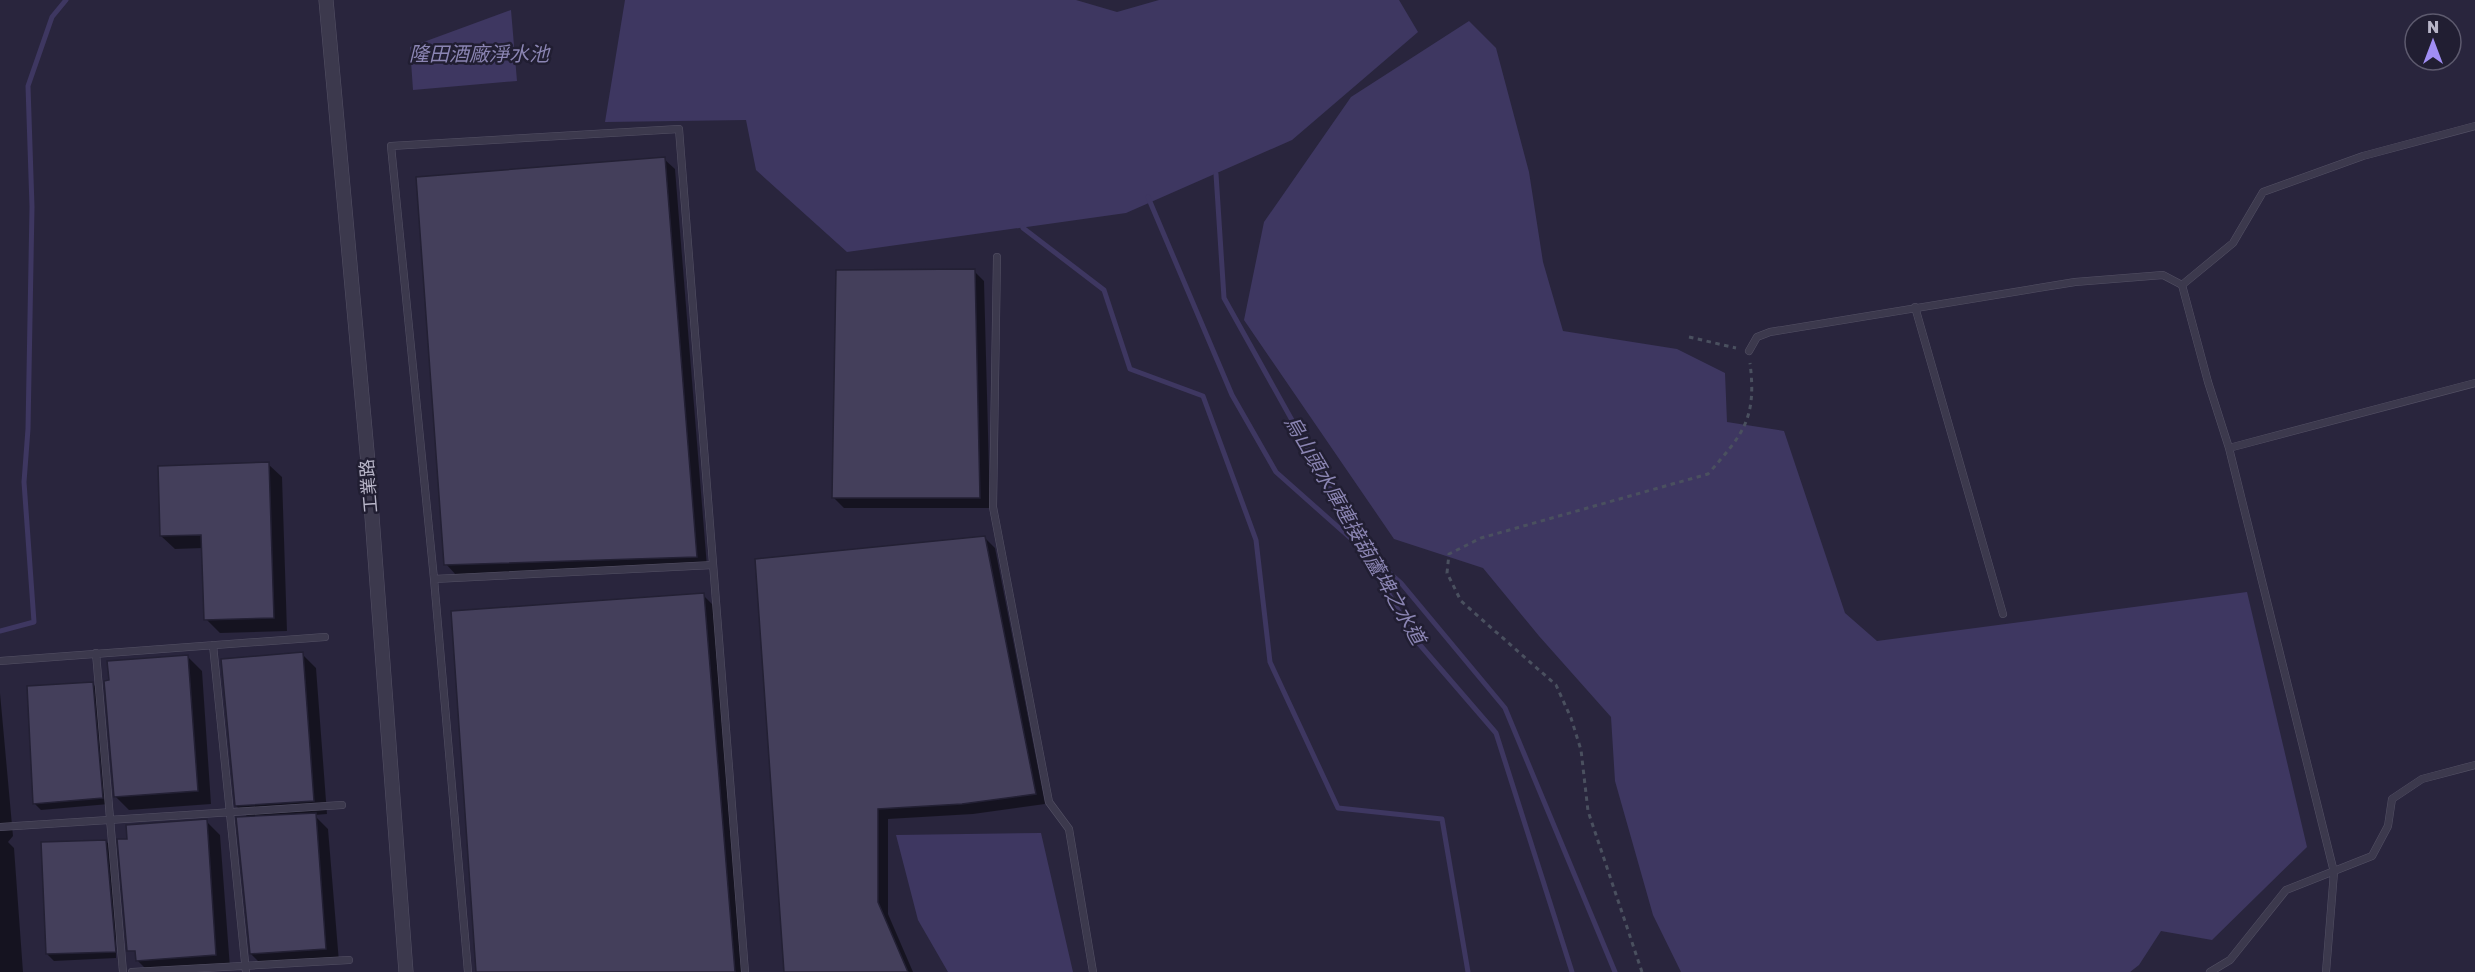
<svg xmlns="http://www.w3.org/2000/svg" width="2475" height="972" viewBox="0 0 2475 972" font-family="'Golos Text','Noto Sans TC',sans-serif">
  <rect width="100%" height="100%" fill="#29253d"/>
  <path fill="#3e3761" d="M625 0H1076L1117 12 1159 0H1399L1418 32 1292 140 1126 213 847 252 756 170 746 120 605 122Z
    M511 10 517 81 413 90 410 47Z
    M1469 21 1496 48 1529 172 1543 262 1563 331 1677 349 1725 373 1727 422 1784 431 1845 613 1877 641 2247 592 2307 847 2212 940 2161 931 2139 965 2130 972H1681L1653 915 1615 781 1611 717 1539 636 1483 568 1394 539 1244 320 1264 222 1351 97Z
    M1041 833 1073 972H948L918 920 896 835Z"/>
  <path fill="#0007" d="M664 159 675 169 707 567 456 575 446 564Z
    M974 271 984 281 990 508H844L834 498Z
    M268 464 282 477 287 631 220 633 206 619 203 548 175 549 161 536Z
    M985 538 995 548 1045 804 973 814 888 819V914L913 972H786Z
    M703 595 713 605 744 972H477Z
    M302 654 316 668 327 814 314 815 328 829 339 962 265 968 251 954 249 818 236 806Z
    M188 657 202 671 211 804 129 810 115 796Z
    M92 683 99 690 109 804 41 810 34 803Z
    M0 693 13 836 8 842 14 848 23 972H0Z
    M206 821 220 835 230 968 149 972 137 960 128 840Z
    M106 841 112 848 120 933 116 934V958L54 961 47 954Z"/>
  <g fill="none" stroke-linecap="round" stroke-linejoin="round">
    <path stroke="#3e3761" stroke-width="5" d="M1216 174 1224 298 1362 546
      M1148 197 1232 395 1276 472 1401 583 1505 708 1615 972
      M1023 228 1104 290 1130 369 1203 396 1256 540 1270 662 1338 808 1442 819 1468 972
      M1368 557 1414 638 1496 733 1572 972
      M0 631 34 622 24 482 28 429 32 207 28 86 52 17 66 0"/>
  </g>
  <path fill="#443f5b" stroke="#232034" stroke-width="1.5" d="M665 157 697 557 444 565 416 177Z
    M975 269 980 498H832L836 270Z
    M269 462 274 618 204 620 201 535 160 536 158 466Z
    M985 536 1036 794 962 804 878 809V902L908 972H784L755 559Z
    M704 593 735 972H476L451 611Z
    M303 652 314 801 235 806 221 659Z
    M188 655 198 791 114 797 104 681 109 680 107 661Z
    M93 682 103 798 33 804 27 686Z
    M316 813 326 949 250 954 236 817Z
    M207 819 216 955 136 961 135 951H127L117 839H127L126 825Z
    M106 840 116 952 46 954 41 842Z"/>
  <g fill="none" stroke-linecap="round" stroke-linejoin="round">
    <defs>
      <path id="service" d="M997 257 993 507 1049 802 1069 829 1093 972
        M2182 285 2208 382 2229 448 2334 872 2326 972
        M1915 307 2003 614
        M1749 351 1757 337 1770 332 2075 282 2163 275 2182 285 2233 243 2263 192 2363 156 2475 126
        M2229 448 2475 383
        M434 579 713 565
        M213 645 246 972
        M96 653 123 972
        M0 661 325 637
        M0 827 342 805
        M132 972 349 960
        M468 972 434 579 391 146 679 129 745 972
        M2210 972 2230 960 2286 890 2372 856 2388 826 2392 799 2422 779 2475 765"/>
      <path id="minor" d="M326 0 368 463 406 972"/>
    </defs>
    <use href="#service" stroke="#545165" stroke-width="8"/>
    <use href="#minor" stroke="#545165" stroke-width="15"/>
    <path stroke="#4a505f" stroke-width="3" stroke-dasharray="4.5 4.5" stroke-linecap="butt" d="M1689 337 1736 348
      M1642 972 1588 811 1581 750 1571 718 1556 685 1461 601 1447 573 1449 554 1481 538 1708 474C1743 434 1757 419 1750 363"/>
    <use href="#service" stroke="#3c394d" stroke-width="7"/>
    <use href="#minor" stroke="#3c394d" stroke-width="14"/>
  </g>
  <g text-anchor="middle" stroke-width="5" stroke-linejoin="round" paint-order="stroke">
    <g font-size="18" fill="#b8b5c8" stroke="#211e32">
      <text transform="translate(369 486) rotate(-95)" y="6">工業路</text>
    </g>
    <g font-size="20" font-style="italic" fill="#8b85b3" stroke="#211e32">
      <text x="479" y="61">隆田酒廠淨水池</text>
      <text transform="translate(1355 530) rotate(60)" y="7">烏山頭水庫連接葫蘆埤之水道</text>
    </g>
  </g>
  <g transform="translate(2433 42)"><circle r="28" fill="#211e32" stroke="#5d5a6e" stroke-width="1.5"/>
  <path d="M0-4.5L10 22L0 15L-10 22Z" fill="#a18ef4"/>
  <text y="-9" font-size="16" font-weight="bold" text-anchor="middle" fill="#b8b5c8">N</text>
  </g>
</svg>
